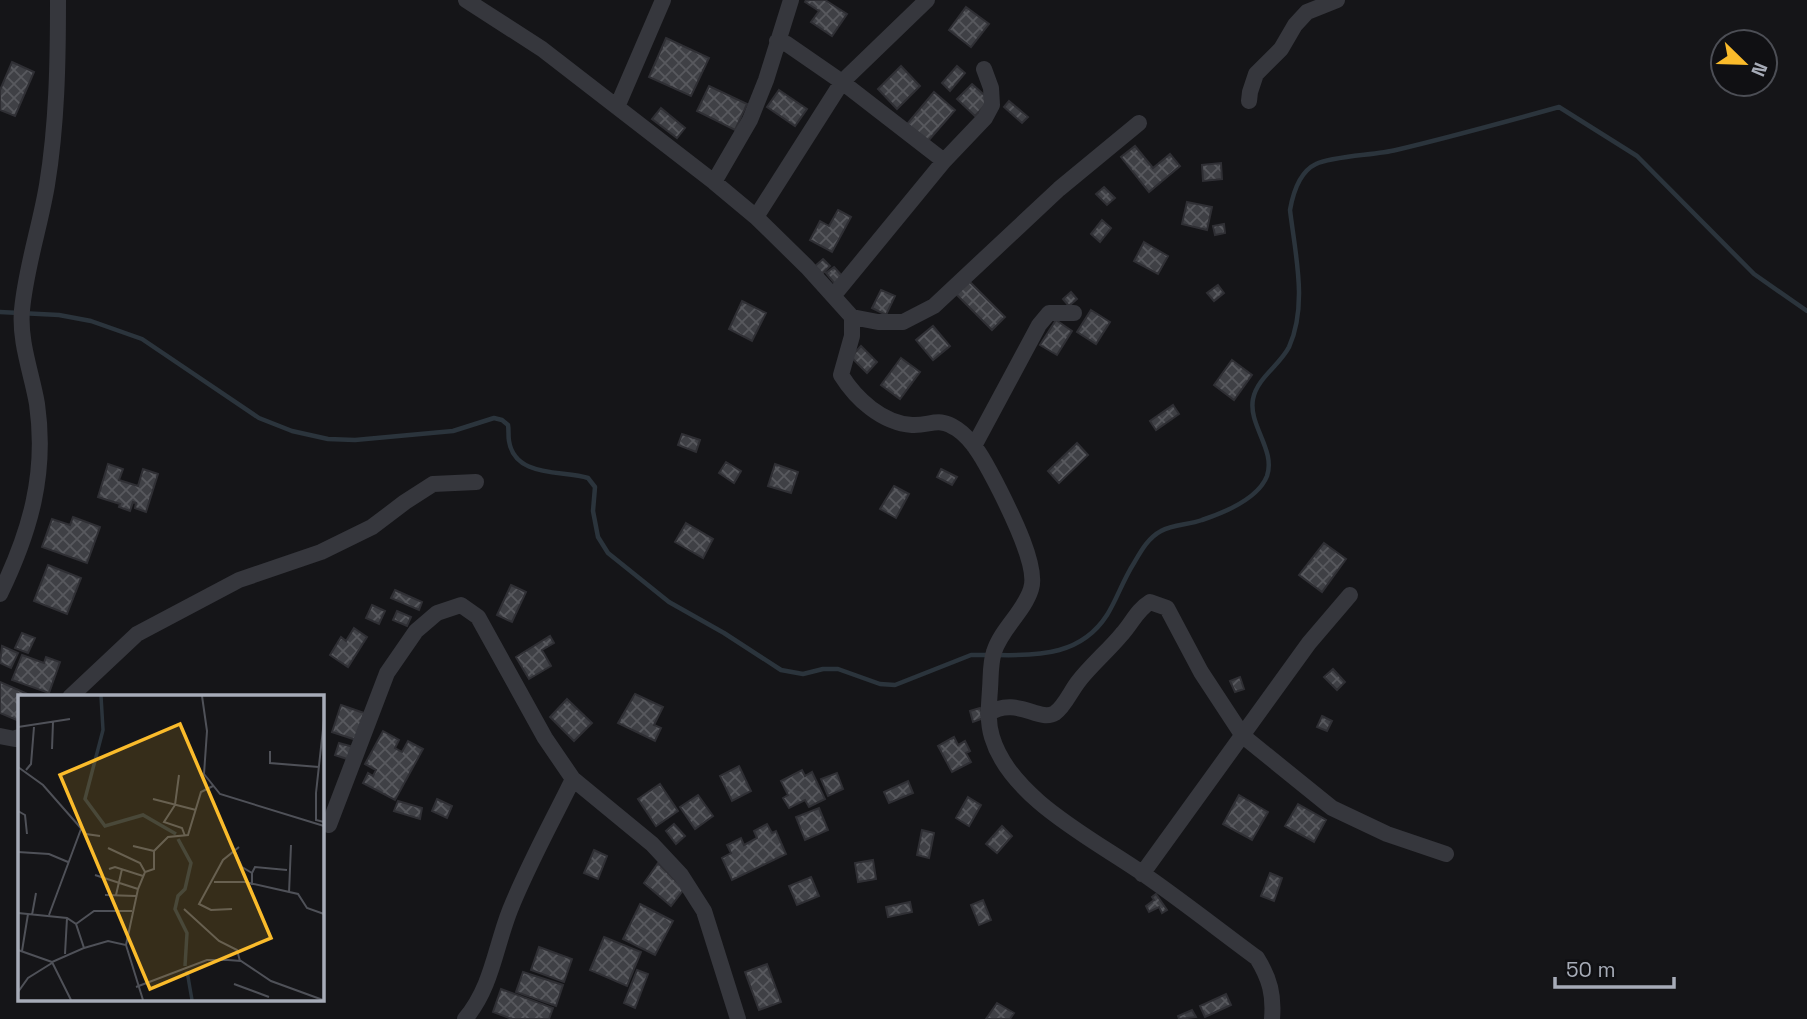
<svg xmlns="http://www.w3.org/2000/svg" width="1807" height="1019" viewBox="0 0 1807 1019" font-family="'Space Grotesk',sans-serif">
  <defs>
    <pattern id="building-cross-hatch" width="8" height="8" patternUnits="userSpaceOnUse" patternTransform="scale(1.75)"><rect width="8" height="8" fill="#3f4045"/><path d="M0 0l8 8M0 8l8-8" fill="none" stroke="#58595e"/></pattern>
  </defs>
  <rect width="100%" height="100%" fill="#151518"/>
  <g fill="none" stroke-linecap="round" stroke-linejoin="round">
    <path stroke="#2b343c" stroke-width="4.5" d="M0 312 59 315 91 321 142 339 259 418 292 431 328 439 355 440 453 431 494 418 502 420 508 425C509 430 508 435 509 441 515 478 562 470 588 478L595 487 593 511 598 537 608 553 669 602 724 633 781 670 803 674 823 669H838L880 684 895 685 971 655H990
      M998 655C1041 656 1082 654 1107 615 1117 599 1123 580 1134 563 1141 551 1148 538 1161 531 1173 524 1189 525 1202 520 1223 513 1258 499 1267 476 1276 450 1248 425 1253 399 1257 378 1280 365 1289 347 1308 305 1295 253 1290 210 1293 193 1299 172 1316 164 1332 156 1376 155 1396 150 1451 137 1505 122 1559 107L1637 156 1754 274 1807 311"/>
  </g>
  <path fill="url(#building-cross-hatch)" stroke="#2f2f34" stroke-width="2" d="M806 0H825L847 14 832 36 811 22 819 11 805 2Z
    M966 7 989 24 971 47 949 30Z
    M666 38 709 58 691 96 649 77Z
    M12 62 34 72 15 116 0 110V90Z
    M901 66 920 86 897 109 878 89Z
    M957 66 965 73 950 91 942 83Z
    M972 84 990 100 975 116 957 99Z
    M709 86 747 104 735 130 697 111Z
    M779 90 807 109 795 126 767 107Z
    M934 92 955 110 928 141 907 124Z
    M1009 101 1028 117 1022 123 1004 107Z
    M661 108 685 128 677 138 652 119Z
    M1135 146 1153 168 1170 154 1180 166 1149 192 1121 157Z
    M1221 163 1222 179 1203 181 1202 165Z
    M1104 187 1115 198 1107 205 1096 194Z
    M1187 202 1212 207 1207 230 1182 224Z
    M838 210 851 217 832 252 810 240 820 221 829 226Z
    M1102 220 1111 228 1100 242 1091 234Z
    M1224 224 1225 233 1215 235 1213 226Z
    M1144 242 1168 256 1158 274 1134 261Z
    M823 259 830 266 822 274 815 266Z
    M834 267 843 277 835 284 826 273Z
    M969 281 1005 317 992 330 956 294Z
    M1218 285 1224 293 1214 301 1207 293Z
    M881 290 895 296 886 315 872 308Z
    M1071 292 1077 299 1069 306 1063 299Z
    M742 301 766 313 752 341 729 329Z
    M1091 310 1110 322 1096 344 1077 332Z
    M1056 320 1072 331 1057 355 1040 345Z
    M933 326 950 346 933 360 916 340Z
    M861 346 877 362 867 373 851 357Z
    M901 358 920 372 900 399 881 385Z
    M1232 360 1252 375 1234 400 1214 385Z
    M1173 405 1179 414 1156 430 1150 421Z
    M682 434 700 440 696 452 678 445Z
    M1077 443 1088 455 1059 483 1048 471Z
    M726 462 741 471 734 483 719 473Z
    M108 464 123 469 119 480 138 486 143 469 158 474 146 512 135 508 136 503 133 502 130 511 119 507 120 504 98 497Z
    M775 464 798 472 791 493 768 486Z
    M941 469 957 477 952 485 937 477Z
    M894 486 909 494 896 518 880 509Z
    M73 517 100 527 87 563 42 547 52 519 70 525Z
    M686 523 713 539 703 558 675 542Z
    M1324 543 1346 559 1322 592 1299 575Z
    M48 565 81 578 67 614 34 601Z
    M511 585 526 592 512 622 497 615Z
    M395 590 422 602 419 610 391 598Z
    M372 605 385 611 379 624 366 618Z
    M397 611 411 617 407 626 393 620Z
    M354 628 367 637 348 667 330 655 341 637 346 641Z
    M22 633 35 638 28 653 15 648Z
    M550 636 554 643 542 650 551 666 529 679 516 657Z
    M2 646 18 653 11 668 0 663Z
    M22 655 44 663 46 657 60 662 49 693 12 680Z
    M1333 669 1345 682 1337 690 1324 677Z
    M1240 677 1244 689 1235 692 1230 681Z
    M0 682 32 696 19 697V721L0 713Z
    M635 694 663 707 654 725 661 728 655 741 618 723Z
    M567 699 592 723 574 741 550 717Z
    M341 705 364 713 356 740 332 732Z
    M980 708 984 718 973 722 970 711Z
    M1322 716 1332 721 1327 731 1317 727Z
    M383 731 399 740 395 748 402 752 408 741 423 749 395 800 363 783 368 773 373 776 376 770 365 764Z
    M954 737 958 745 965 741 970 751 966 753 971 762 952 772 938 746Z
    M339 743 357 748 353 761 335 755Z
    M739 766 751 791 732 801 720 776Z
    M802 770 805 776 812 772 825 799 809 807 805 800 789 808 783 798 788 795 781 781Z
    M837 773 843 789 828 796 821 779Z
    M908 781 913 793 889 803 884 792Z
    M660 784 678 811 656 826 638 799Z
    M698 795 713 816 695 829 680 807Z
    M1239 795 1268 812 1252 840 1223 824Z
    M968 797 981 805 969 826 956 818Z
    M437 799 452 806 447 818 432 811Z
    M398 801 422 808 420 819 394 811Z
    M1298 804 1326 820 1314 842 1285 826Z
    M819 808 828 830 805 840 796 817Z
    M674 824 685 836 676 844 666 831Z
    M767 824 772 833 776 831 786 854 732 880 722 858 731 853 727 845 741 838 744 845 757 838 754 831Z
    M1002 826 1012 836 997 853 986 844Z
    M922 830 934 833 929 858 917 855Z
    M594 850 607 856 598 879 584 873Z
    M873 860 876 879 858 882 855 863Z
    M658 863 684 889 671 906 644 883Z
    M1270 873 1282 878 1274 901 1261 896Z
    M811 877 819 896 797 905 789 886Z
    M1156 894 1167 910 1162 913 1159 907 1149 912 1146 906 1154 900 1152 897Z
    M983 900 991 920 979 925 971 905Z
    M910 902 912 912 888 917 886 907Z
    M640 904 673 921 655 955 623 939Z
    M604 937 641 952 627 986 590 970Z
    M539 947 572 959 564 982 531 970Z
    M767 964 781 1002 759 1010 745 972Z
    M637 970 648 974 635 1008 624 1003Z
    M523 972 563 985 556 1006 516 992Z
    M501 989 553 1008 549 1019H512L493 1012Z
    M1226 994 1231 1005 1205 1017 1200 1006Z
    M997 1003 1014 1013 1010 1019H986Z
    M1192 1010 1196 1017 1179 1019 1178 1016Z"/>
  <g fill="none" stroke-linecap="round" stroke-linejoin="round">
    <path stroke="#36373d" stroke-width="16" d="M466 0 542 49 714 182 756 217 807 267 852 317V336L841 375C856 399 882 423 912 425 931 426 938 416 957 429 975 441 987 466 997 485 1008 507 1039 566 1031 589 1024 612 1001 629 994 652 990 664 991 677 990 689 989 705 987 721 992 737 1010 798 1093 839 1142 873 1181 900 1219 930 1257 958 1270 979 1274 995 1272 1019
      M777 41 787 44 842 82 944 161
      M1249 101 1250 92 1256 74 1281 49 1295 25 1307 12 1337 0
      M617 107 663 0
      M714 182 750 120 766 80 791 0
      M756 217 842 82 927 0
      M834 295 944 161 985 118 992 105 991 88 984 69
      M852 317 878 322H903L934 306 1059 189 1139 123
      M974 446 1039 325 1049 313H1074
      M0 594C30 532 47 474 37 404 32 374 19 342 22 310 26 267 40 227 47 185 57 124 58 62 58 0
      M70 697 137 634 239 580 321 552 372 527 405 502 433 484 476 482
      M988 714C1016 695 1039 723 1055 713 1064 707 1071 691 1078 682 1091 665 1108 651 1122 634 1132 623 1137 610 1150 602L1167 608 1201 672 1243 736 1332 808 1387 834 1446 854
      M0 736 15 739 19 737
      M329 825 387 673 416 631 437 613 461 605 478 617 545 738 573 779 652 844 681 875 704 911 738 1019
      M1142 874 1309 643 1350 595
      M465 1019C492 987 495 948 510 910 528 865 552 822 573 779"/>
  </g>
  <g transform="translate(18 695)">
    <rect width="306" height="306" fill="#151518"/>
    <path fill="none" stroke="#2b343c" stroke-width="3.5" d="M83 1 85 35 67 104 87 131 125 120 158 139M160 144 173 168 167 194 160 201 157 214 169 238 167 271M169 276 174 305"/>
    <path fill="none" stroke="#4f5158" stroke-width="2" d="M184 1 189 36 186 79 202 99 306 131M306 25 298 98V125L306 127M0 32 52 24M34 54 35 27M252 56V68L301 72M0 72 25 90 68 139 82 141M8 75 13 69 16 32M161 80 157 110 146 127 164 133 167 141M135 104 178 115M0 116 7 120 9 139M115 151 136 156M90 153 122 168 127 177M216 155 224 172 234 178V190M0 157 31 159 50 167M91 174 97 172 125 181M234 178 237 172 269 175M77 180 120 194M196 187H227L280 199 289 213 306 219M271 198 273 150M87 200 118 201M98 200 104 174M166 214 201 246 219 255 222 266M214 214 193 215 181 209 205 165 221 152M0 218 49 223 58 229 66 253 34 267 53 305M14 220 18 198M31 220 63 134M58 229 76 216H114M108 250 120 194 127 177 136 174V156L150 142 170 140 183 97 195 91M66 253 90 246 108 250 125 305M0 255 34 267M4 256 10 219M47 259 49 223M216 289 251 302M118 292 189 265H210L223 266 253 286 305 305M0 297 10 283 34 268"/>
    <path fill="#fabb2b" fill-opacity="0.15" stroke="#fabb2b" stroke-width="3.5" d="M162 29 253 243 132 294 42 80Z"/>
    <rect width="306" height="306" fill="none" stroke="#a7acb8" stroke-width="3.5"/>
  </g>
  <g transform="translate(1744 63) rotate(113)"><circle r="33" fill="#101013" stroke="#4c4e55" stroke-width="2"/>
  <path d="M0-5L12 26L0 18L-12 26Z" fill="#fabb2b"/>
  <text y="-10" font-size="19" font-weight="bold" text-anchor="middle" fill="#a7acb8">N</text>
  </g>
  <path d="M1555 977v10h119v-10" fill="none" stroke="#a7acb8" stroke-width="3.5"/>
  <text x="1566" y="977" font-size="21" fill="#a7acb8" stroke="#101013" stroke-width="5" paint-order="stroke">50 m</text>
</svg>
